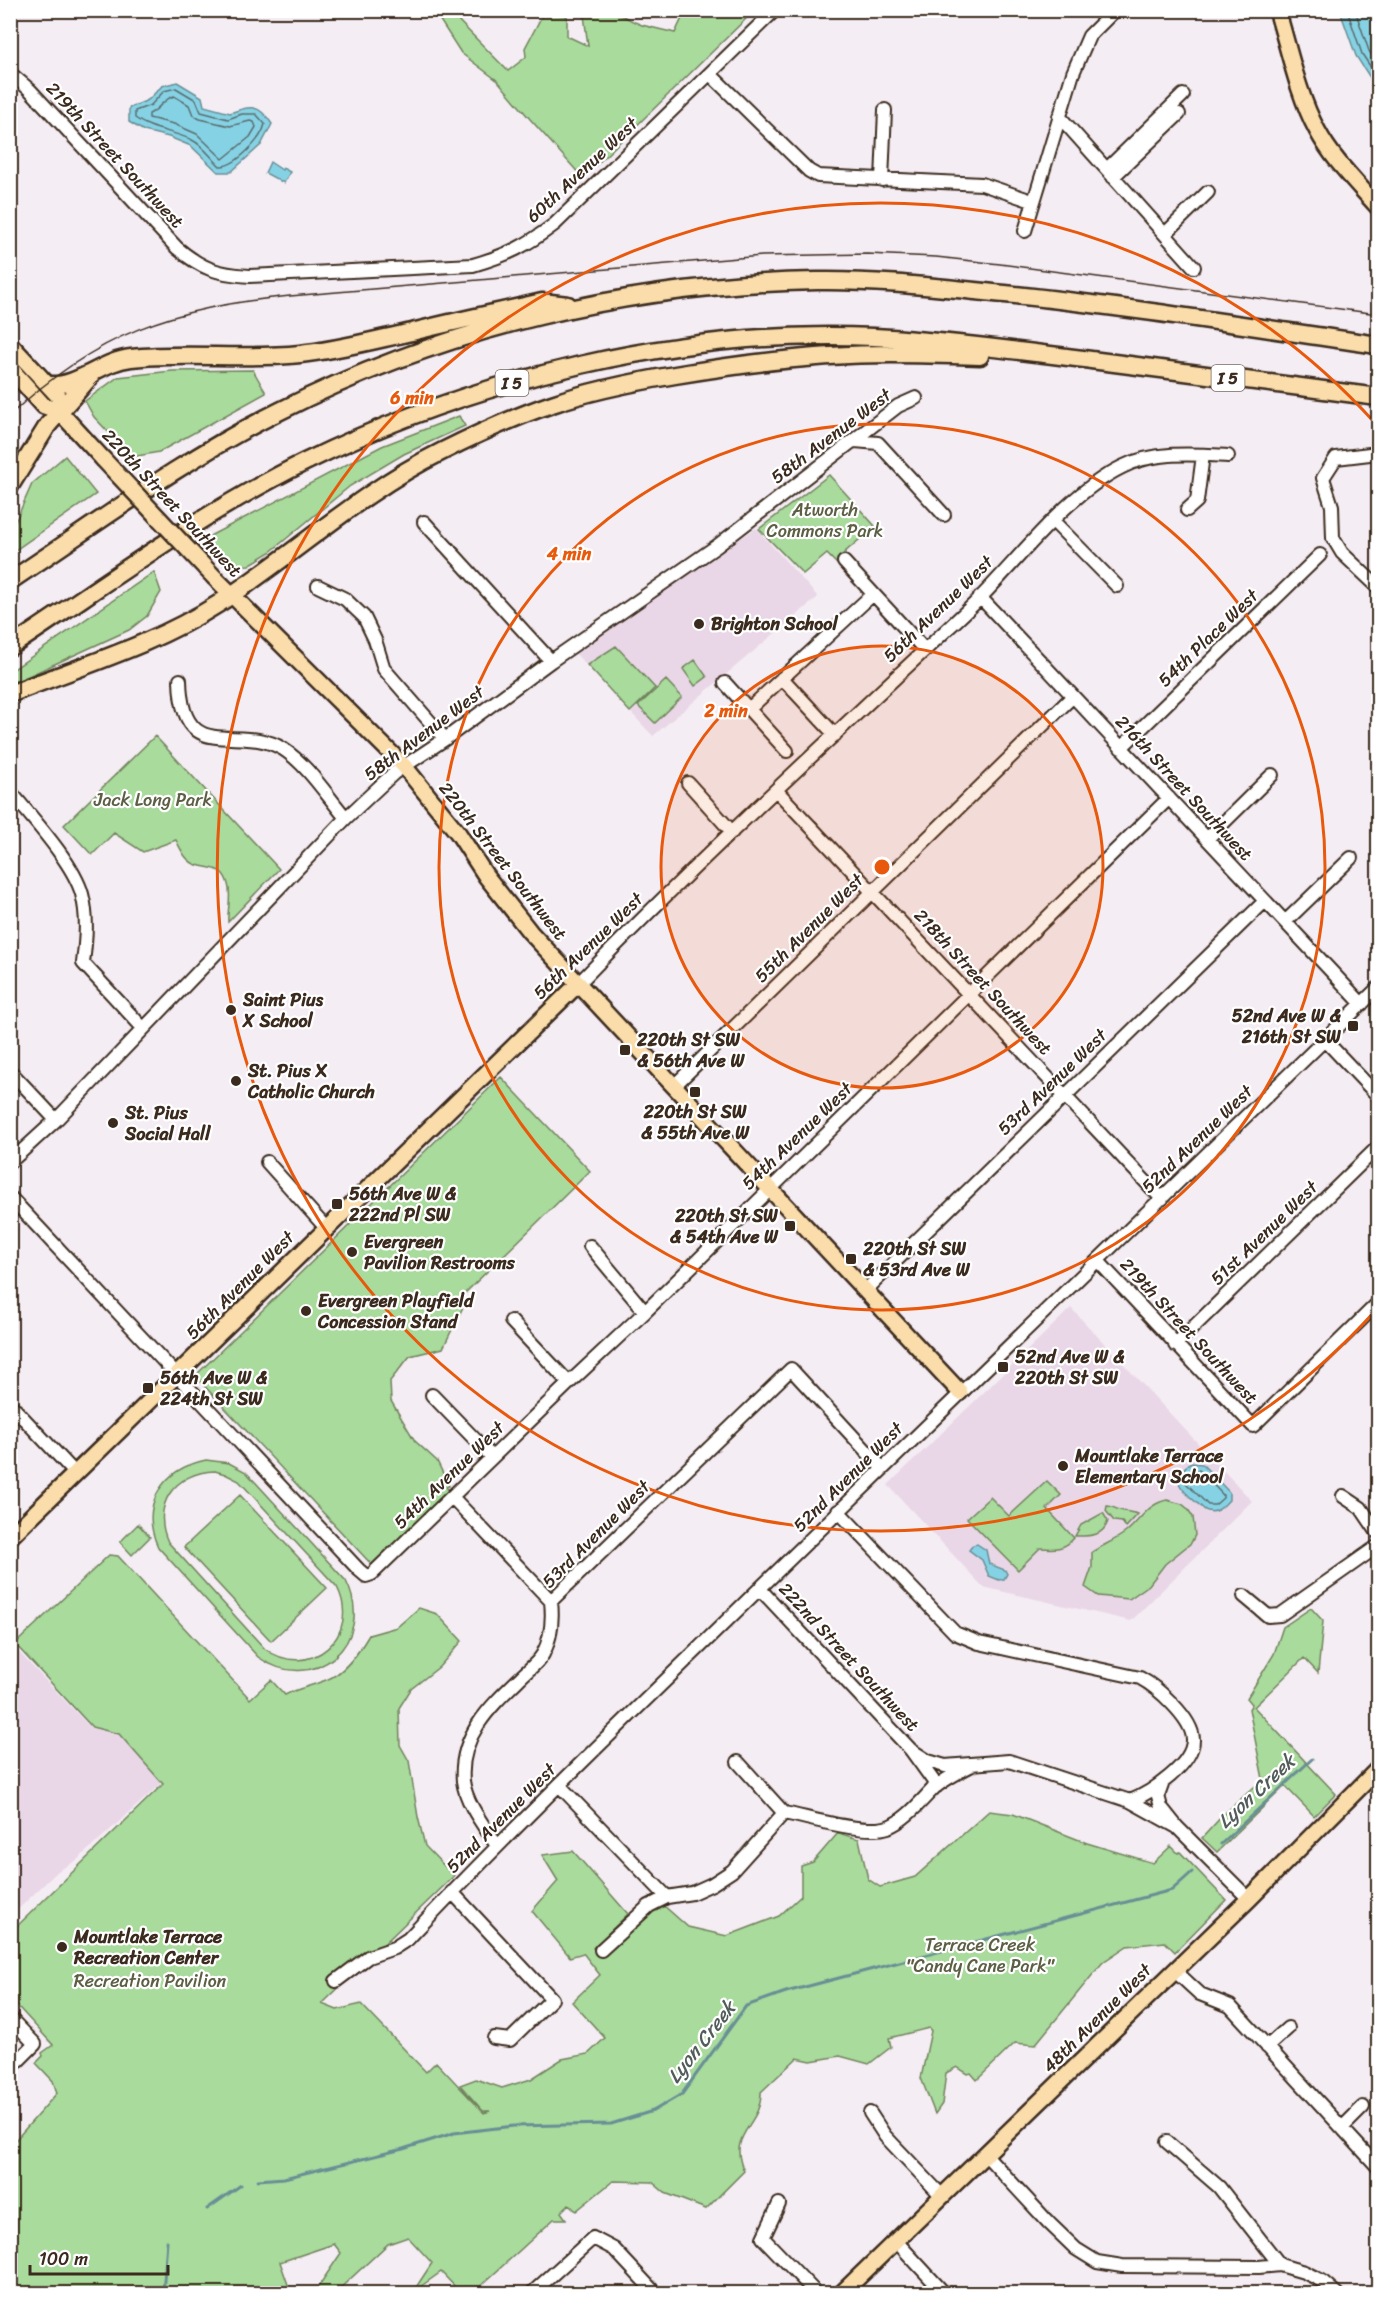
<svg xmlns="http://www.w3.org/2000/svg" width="1389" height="2304" viewBox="0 0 1389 2304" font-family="Sriracha,sans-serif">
  <rect width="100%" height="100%" fill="#f5edf4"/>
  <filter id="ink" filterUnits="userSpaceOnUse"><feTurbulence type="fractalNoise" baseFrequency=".0167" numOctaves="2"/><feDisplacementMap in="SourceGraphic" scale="12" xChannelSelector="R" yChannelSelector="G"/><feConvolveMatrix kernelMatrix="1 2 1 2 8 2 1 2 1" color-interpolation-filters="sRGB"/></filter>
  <g filter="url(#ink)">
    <path fill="#e9d7e7" d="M756 528 818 597 653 736 573 651Z
      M1071 1308 1252 1501 1131 1621 983 1587 888 1485Z
      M11 1644 91 1728 118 1734 164 1781 77 1860 58 1871 11 1916Z"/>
    <path fill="#a8db9c" stroke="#72825d" stroke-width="1.5" fill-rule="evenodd" d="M434 11H449L508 71 526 57 525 48 544 12 567 16V36L588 46 584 15C617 4 615 15 642 25 653 28 664 30 675 33L684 14 682 11H754L583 178 530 119 498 81 461 53Z
      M253 370 266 393 159 452 132 457 94 417 85 401 118 377 172 371Z
      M459 416 465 426 404 454 350 486 269 553 249 565 226 566 202 540 382 446Z
      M65 456 96 494 11 553V526L17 518 32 484Z
      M829 475 875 526 844 553 837 564 827 554 803 574 759 529Z
      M154 572 161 592 147 616 129 630 11 684V671Z
      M616 646 655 688 630 712 587 665Z
      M695 660 707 677 695 686 683 669Z
      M666 680 682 697 655 723 638 706Z
      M155 736 279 869 228 922C227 910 232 896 228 884 222 865 212 870 197 865 186 862 181 850 176 840L143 852 114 833 92 855 64 825Z
      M501 1077 590 1171 461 1297 464 1305 443 1348 410 1356 390 1381 391 1401 415 1441 437 1461 449 1486 446 1487 449 1490 373 1566 195 1376Z
      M206 1460 229 1463 246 1472 346 1581C377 1642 314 1697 258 1657L158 1547C139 1505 162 1469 206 1460ZM215 1471 225 1474 239 1481 337 1587C362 1636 310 1681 265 1649L168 1542C151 1505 175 1472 215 1471Z
      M1047 1481 1061 1495 1047 1509 1074 1538C1064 1550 1054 1549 1040 1548L1018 1570 967 1518 990 1497 1009 1516Z
      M240 1495 327 1588 271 1641 184 1547Z
      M1167 1500 1182 1504 1188 1509 1193 1517 1195 1535 1191 1543 1165 1564 1149 1585 1129 1599 1098 1596 1085 1587 1092 1567V1552C1103 1545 1116 1540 1126 1532 1141 1520 1147 1504 1167 1500Z
      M1107 1506C1113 1506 1115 1509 1120 1510 1127 1512 1132 1512 1138 1514L1126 1527 1122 1522 1114 1521 1106 1511Z
      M1103 1513 1108 1521C1103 1537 1089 1536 1075 1536L1081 1525Z
      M138 1524 150 1537 132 1555 120 1542Z
      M109 1555 118 1556 250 1699 271 1680 285 1695C298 1688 312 1686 326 1680 345 1673 359 1652 369 1635L397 1627 419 1608 437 1614 462 1641 439 1667 411 1689 399 1708 400 1745 409 1761 418 1817 425 1846 454 1876 322 2004 337 2010 361 2004 426 2072 436 2062 484 2113 490 2111H483L460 2085 476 2079 502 2088 531 2079 562 2059 588 2054 605 2038 572 2002 600 1975 583 1953 570 1957 532 1911 558 1881 542 1855 573 1851 628 1914 593 1948 600 1954 656 1906 662 1904 688 1927 727 1936 779 1916 801 1896V1866L813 1862 838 1833 859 1839 868 1879 880 1887 915 1877 989 1811 1013 1814 1087 1843 1153 1863 1171 1846 1178 1853 1180 1852 1226 1900 1175 1952 1165 1942 1127 1946 1103 1962 1035 2045 1015 2043 977 2080 971 2073 968 2074 957 2067 946 2073 942 2104 935 2114 921 2078 931 2031 929 2028 889 2038 891 2047 869 2064 840 2056 811 2061 797 2058 761 2092C762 2126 726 2133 744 2171L706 2209 665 2193 652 2182 613 2181 576 2211 569 2204 561 2212 566 2219H554L473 2293H461L441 2272 413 2292 432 2263 408 2237 388 2244 335 2293H314L341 2253 334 2244 280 2262 291 2293H11V2145L57 2093 53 2081 36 2063 43 2056 42 2053 53 2045 11 1999V1932L163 1784 119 1734 92 1727 15 1644Z
      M1311 1608 1323 1621 1318 1673 1304 1658 1254 1707 1336 1794 1314 1816 1285 1786 1217 1852 1202 1838 1223 1815 1263 1779 1249 1709 1252 1704 1247 1698 1274 1654 1283 1627Z"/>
    <path fill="#86d2e5" stroke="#688f95" stroke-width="1.5" d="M1340 11H1378V90L1356 56Z
      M177 82 202 97 204 106 230 113C251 105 259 104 272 124L261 145 231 172H218L191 146 169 137 144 131 129 122V108L148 100 162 86Z
      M270 162 282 170 283 168 290 172 284 183 265 173Z
      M1191 1463 1202 1464 1229 1492V1500C1221 1508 1216 1515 1205 1510 1190 1496 1162 1480 1191 1463Z
      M977 1544 986 1550 989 1564 1005 1570 1007 1574 1004 1579 999 1580 989 1576 982 1560 969 1550 973 1545Z"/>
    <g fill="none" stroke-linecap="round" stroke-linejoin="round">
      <path stroke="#596d6e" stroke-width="1.5" d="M1347 10 1362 54 1378 78
        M1355 10 1369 51 1378 65
        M176 88 196 100 201 112 228 119 242 114H256L265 124C262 139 235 167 220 166 211 158 203 145 192 140 173 131 151 130 135 118V111L151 105 164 91Z
        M174 96 189 105 193 115 200 119 230 126 250 121 254 122 256 127 250 137 223 159 197 134 174 124 149 118V114C159 110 163 99 174 96Z
        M1192 1470H1199L1223 1495V1498L1215 1505H1208L1185 1482 1184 1477Z"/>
      <path stroke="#688f95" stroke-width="3" d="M1221 1844 1312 1759
        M258 2180 284 2178 403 2149 454 2133 514 2126 611 2124 653 2111 682 2094 746 2006 786 1992 1172 1890 1192 1872
        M207 2209 241 2185
        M163 2294 167 2241"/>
      <defs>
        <path id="minor" d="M10 73 30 90 177 248C202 269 217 274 250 276L473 265C508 255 526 246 555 224L775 10
          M710 74 809 171 818 176 982 184 1032 201
          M1059 116 1194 267
          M1107 169 1183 95
          M1113 177 1179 114
          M882 180 885 110
          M1025 231 1073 73 1089 36 1115 10
          M1165 234 1208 192
          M855 441 878 443 944 515
          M1378 453 1336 458 1323 478 1332 506 1333 538 1342 553 1378 587
          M1187 510 1197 501 1203 455
          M1053 521 1117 586
          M424 522 551 661
          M844 562 925 650
          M318 586 345 599 364 617 375 640 384 669 445 739
          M980 597 1362 1004
          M782 678 835 735
          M180 680C182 768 238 721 283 749 308 765 327 796 346 818
          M725 683 787 751
          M749 709 873 594
          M1121 748 1320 555
          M688 783 732 832
          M10 791C31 817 73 862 82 894 88 917 86 939 83 963L143 1028
          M777 791 1162 1199
          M1207 839 1272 775
          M1285 922 1351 858
          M578 984C705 853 840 730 973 605 1018 561 1065 495 1122 467 1154 451 1194 454 1228 456
          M1325 1040 1378 1096
          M10 1071 56 1120
          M674 1086 1073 696
          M10 1162 56 1120 346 818 394 773 445 739 551 661 717 546 898 406 916 398
          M267 1162 326 1228
          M10 1197 359 1570 366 1576 372 1574 569 1383 645 1312 1169 798
          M590 1246 645 1312
          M1098 1261 1253 1426 1378 1303
          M866 1290 1265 901
          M511 1321 569 1383
          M1175 1345 1378 1147
          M432 1395 492 1457
          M10 1404 75 1473
          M1343 1496 1361 1508 1378 1533
          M452 1497 551 1601
          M838 1511 955 1633 979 1643 1140 1678C1157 1687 1192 1718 1193 1739 1194 1764 1151 1793 1130 1801
          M760 1589 911 1750 937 1786
          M1244 1596 1268 1616 1280 1615 1378 1546
          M911 1750 928 1761 945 1766 1009 1761 1130 1801 1177 1827
          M738 1762 784 1813
          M559 1785 667 1897
          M1162 1785 1158 1796 1161 1807 1177 1827 1249 1899
          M497 1846C485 1827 466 1804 463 1781 459 1735 491 1706 521 1677 528 1670 538 1663 543 1654 552 1637 553 1620 551 1601L791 1369 882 1468
          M452 1892 552 1999 510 2040 494 2038
          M601 1950 649 1906 667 1897 692 1893 712 1884 732 1871 784 1813C810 1818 865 1835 888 1827 906 1820 921 1801 934 1788 946 1778 960 1771 974 1764
          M1174 1970 1200 1994 1230 2006 1378 2167
          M336 1981 368 1957 394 1948 408 1939C520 1820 639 1707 756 1592 963 1390 1171 1189 1378 988
          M10 2018 35 2044 10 2069
          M1267 2047 1288 2028
          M870 2113 885 2136 942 2196
          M1342 2128 1363 2107
          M1167 2142 1219 2187 1280 2265 1304 2272 1322 2281 1337 2294
          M986 2155 1049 2223 1076 2249 1097 2262 1122 2266 1259 2267 1280 2265
          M779 2204 763 2238 817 2294
          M896 2241 945 2294
          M531 2294 593 2238 614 2249 656 2294"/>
        <path id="major" d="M1277 10C1289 49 1298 95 1317 130 1332 159 1357 183 1378 207
          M10 344 59 397V411
          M10 368 44 406 59 411 103 459
          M215 578 404 766 458 833 486 876 530 932 960 1392
          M10 1537 578 984
          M841 2294 1249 1899 1378 1769"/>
        <path id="highway" d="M49 385C78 387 102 361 131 358 187 352 244 360 300 354 338 350 375 340 412 332 456 321 499 312 542 302L568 305
          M10 486 48 425 90 377
          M10 581C99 522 185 458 280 411 446 327 631 284 817 281 880 280 943 288 1005 294 1130 307 1254 327 1378 345
          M10 647C107 583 201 513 305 462 477 378 682 328 874 337 947 341 1019 351 1091 360 1187 373 1283 385 1378 397
          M10 694C81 666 154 645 218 604 294 555 360 492 441 452 477 434 514 417 552 404 592 390 634 382 675 375 746 363 819 354 891 354 921 354 951 355 980 356"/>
      </defs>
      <use href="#minor" stroke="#3b2a1e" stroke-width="16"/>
      <use href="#major" stroke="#3b2a1e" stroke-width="20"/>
      <use href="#highway" stroke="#3b2a1e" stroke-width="21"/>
      <use href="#minor" stroke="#fff" stroke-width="12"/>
      <use href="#major" stroke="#faddab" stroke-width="15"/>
      <use href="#highway" stroke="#faddab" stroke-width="16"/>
      <path stroke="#3b2a1e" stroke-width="1.5" d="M10 415C98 332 173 308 290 296L762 256 867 254 936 257 1000 264 1378 314"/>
      <defs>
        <path id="major-bridge" d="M103 459 215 578"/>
      </defs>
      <use href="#major-bridge" stroke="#3b2a1e" stroke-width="20" stroke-linecap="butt"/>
      <use href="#major-bridge" stroke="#faddab" stroke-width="15"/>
    </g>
  </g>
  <circle cx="882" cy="867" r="221" fill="#e8590c" fill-opacity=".12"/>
  <g fill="none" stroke="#e8590c" stroke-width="3">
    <circle cx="882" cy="867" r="221"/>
    <circle cx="882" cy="867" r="443"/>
    <path d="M1375 1311A664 664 0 1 1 1375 423"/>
  </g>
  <g fill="#3b2a1e" stroke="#fff" stroke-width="2">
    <circle cx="699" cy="624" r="6"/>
    <circle cx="231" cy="1010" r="6"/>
    <rect x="1347" y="1020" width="12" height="12" rx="3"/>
    <rect x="619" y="1044" width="12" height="12" rx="3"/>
    <circle cx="236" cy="1081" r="6"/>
    <rect x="689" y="1086" width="12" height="12" rx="3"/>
    <circle cx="113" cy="1123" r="6"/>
    <rect x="331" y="1198" width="12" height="12" rx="3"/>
    <rect x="784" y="1220" width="12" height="12" rx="3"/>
    <circle cx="352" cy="1252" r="6"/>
    <rect x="845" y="1253" width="12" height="12" rx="3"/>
    <circle cx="306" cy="1311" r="6"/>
    <rect x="997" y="1361" width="12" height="12" rx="3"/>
    <rect x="142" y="1382" width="12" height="12" rx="3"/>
    <circle cx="1063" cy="1466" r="6"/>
    <circle cx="62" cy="1947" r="6"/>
  </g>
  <g text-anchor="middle" stroke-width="4.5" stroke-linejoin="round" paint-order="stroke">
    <g fill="#fff" stroke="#766a62" stroke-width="1.5">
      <rect x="1211.5" y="365" width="33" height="26" rx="4.5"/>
      <rect x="495.5" y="370" width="33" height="26" rx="4.5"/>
    </g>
    <g font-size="16" font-weight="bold" fill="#3b2a1e">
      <text x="1228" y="384">I 5</text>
      <text x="512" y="389">I 5</text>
    </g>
    <g font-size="18" fill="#3b2a1e" stroke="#fff">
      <text transform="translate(115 155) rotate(47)" y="6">219th Street Southwest</text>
      <text transform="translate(582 170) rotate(-43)" y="6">60th Avenue West</text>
      <text transform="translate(831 436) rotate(-37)" y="6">58th Avenue West</text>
      <text transform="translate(172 503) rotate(47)" y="6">220th Street Southwest</text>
      <text transform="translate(938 609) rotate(-44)" y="6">56th Avenue West</text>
      <text transform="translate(1208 638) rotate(-44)" y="6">54th Place West</text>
      <text transform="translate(424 733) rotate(-37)" y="6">58th Avenue West</text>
      <text transform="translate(1184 788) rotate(47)" y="6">216th Street Southwest</text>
      <text transform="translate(503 861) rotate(52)" y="6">220th Street Southwest</text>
      <text transform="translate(809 928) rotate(-45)" y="6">55th Avenue West</text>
      <text transform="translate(588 946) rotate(-44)" y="6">56th Avenue West</text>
      <text transform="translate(983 982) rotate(47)" y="6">218th Street Southwest</text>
      <text transform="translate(1052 1082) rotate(-44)" y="6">53rd Avenue West</text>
      <text transform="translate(797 1136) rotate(-44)" y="6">54th Avenue West</text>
      <text transform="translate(1197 1139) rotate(-44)" y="6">52nd Avenue West</text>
      <text transform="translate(1264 1233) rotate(-44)" y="6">51st Avenue West</text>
      <text transform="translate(240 1285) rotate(-45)" y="6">56th Avenue West</text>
      <text transform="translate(1189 1331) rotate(47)" y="6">219th Street Southwest</text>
      <text transform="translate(449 1475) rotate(-44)" y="6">54th Avenue West</text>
      <text transform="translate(848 1477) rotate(-45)" y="6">52nd Avenue West</text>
      <text transform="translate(596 1534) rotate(-45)" y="6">53rd Avenue West</text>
      <text transform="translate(849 1657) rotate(47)" y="6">222nd Street Southwest</text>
      <text transform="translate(501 1818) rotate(-45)" y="6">52nd Avenue West</text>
      <text transform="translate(1097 2018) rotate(-45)" y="6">48th Avenue West</text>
    </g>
    <g font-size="18" fill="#5c5f44" stroke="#fff">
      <text x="825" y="516">Atworth<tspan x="825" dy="21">Commons Park</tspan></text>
      <text x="153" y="806">Jack Long Park</text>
      <text x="980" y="1951">Terrace Creek<tspan x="980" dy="21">"Candy Cane Park"</tspan></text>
      <text x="150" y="1987">Recreation Pavilion</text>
    </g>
    <g font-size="18" font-weight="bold" fill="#3b2a1e" stroke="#fff" text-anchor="start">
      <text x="711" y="630">Brighton School</text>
      <text x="243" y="1006">Saint Pius<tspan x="243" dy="21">X School</tspan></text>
      <text x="1341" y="1022" text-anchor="end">52nd Ave W &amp;<tspan x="1341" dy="21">216th St SW</tspan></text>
      <text x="637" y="1046">220th St SW<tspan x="637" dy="21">&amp; 56th Ave W</tspan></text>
      <text x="248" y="1077">St. Pius X<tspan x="248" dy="21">Catholic Church</tspan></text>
      <text x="695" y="1118" text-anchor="middle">220th St SW<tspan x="695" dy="21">&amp; 55th Ave W</tspan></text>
      <text x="125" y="1119">St. Pius<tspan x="125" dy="21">Social Hall</tspan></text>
      <text x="349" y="1200">56th Ave W &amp;<tspan x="349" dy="21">222nd Pl SW</tspan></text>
      <text x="778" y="1222" text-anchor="end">220th St SW<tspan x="778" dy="21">&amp; 54th Ave W</tspan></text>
      <text x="364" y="1248">Evergreen<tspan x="364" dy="21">Pavilion Restrooms</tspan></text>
      <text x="863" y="1255">220th St SW<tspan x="863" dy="21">&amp; 53rd Ave W</tspan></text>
      <text x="318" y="1307">Evergreen Playfield<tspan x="318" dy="21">Concession Stand</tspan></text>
      <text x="1015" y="1363">52nd Ave W &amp;<tspan x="1015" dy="21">220th St SW</tspan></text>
      <text x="160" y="1384">56th Ave W &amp;<tspan x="160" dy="21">224th St SW</tspan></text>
      <text x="1075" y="1462">Mountlake Terrace<tspan x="1075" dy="21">Elementary School</tspan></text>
      <text x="74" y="1943">Mountlake Terrace<tspan x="74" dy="21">Recreation Center</tspan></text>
    </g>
    <g font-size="20" font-style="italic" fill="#525c5a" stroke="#fff">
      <text transform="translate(1256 1791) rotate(-43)" y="7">Lyon Creek</text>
      <text transform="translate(701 2042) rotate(-52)" y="7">Lyon Creek</text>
    </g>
  </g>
  <circle cx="882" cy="867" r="9" fill="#e8590c" stroke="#fff" stroke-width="3"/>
  <g font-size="18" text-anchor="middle" font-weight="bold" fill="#e8590c" stroke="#fff" stroke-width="4.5" stroke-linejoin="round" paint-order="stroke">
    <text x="412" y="404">6 min</text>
    <text x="569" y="560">4 min</text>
    <text x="726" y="717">2 min</text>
  </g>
  <rect width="1389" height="2304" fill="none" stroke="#fff" stroke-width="36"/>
  <rect x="18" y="18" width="1353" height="2268" fill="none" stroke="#3b2a1e" stroke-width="2" filter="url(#ink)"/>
  <path d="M30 2265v9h138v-9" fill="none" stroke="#3b2a1e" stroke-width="3"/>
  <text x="39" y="2265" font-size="18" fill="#3b2a1e" stroke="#ffffff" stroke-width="4.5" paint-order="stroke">100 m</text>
</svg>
